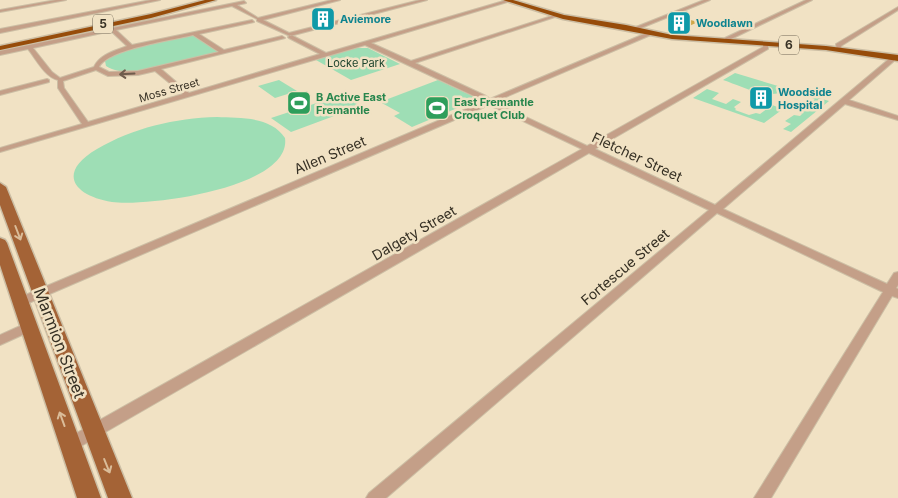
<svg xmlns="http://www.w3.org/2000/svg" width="898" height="498" viewBox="0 0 898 498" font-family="Inter,sans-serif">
  <rect width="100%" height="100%" fill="#f1e2c4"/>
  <path fill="#9edeb5" d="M193 34 218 52C190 59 132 83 106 66L105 61 112 56 135 48Z
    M354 48H368L400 64 351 80 316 60Z
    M735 73 788 89C769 102 742 86 723 80Z
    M279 80 297 91 275 98 258 86Z
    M438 80 479 99 412 127 394 116 400 113 380 102Z
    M707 89 719 93 712 99 726 104 733 99 741 102 734 107 736 109 735 110 749 115 756 113 760 114 772 105 783 109 764 123 693 98Z
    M792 90 829 101 791 132 783 129 791 124 785 121 794 115 800 116 802 114 798 112 815 99 798 94 794 96 787 94Z
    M341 95 361 106 291 132 271 118Z
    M217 117C239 118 271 116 285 138 292 188 147 207 112 202 74 196 56 173 97 149 133 128 175 118 217 117Z"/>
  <path fill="#d0a849" d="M683 18 698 22 687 27 671 23Z"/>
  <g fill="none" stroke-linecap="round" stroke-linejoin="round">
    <defs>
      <path id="street" d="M56 0H66L0 12V10Z
        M151 0H160L0 33V29Z
        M332 0H340L263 20 289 33 420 0H427L290 36 257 21V19L232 6 116 30 132 45 252 20 254 22 199 34 224 50 282 36 285 38 161 69 189 93 320 54 289 38 288 37 291 35 326 53 507 0 511 1 371 43 411 61 558 14V16L415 63 486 96 490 99 649 32H653V34L494 102 587 146 763 47 764 43H768V49L595 149 715 205 889 59 890 56H894V61L849 100 898 116V120L845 104 723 209 887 284 894 273 898 272V285L896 288 898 289V298L892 296 771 498H754L883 292 717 213 386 498H366L369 493 709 210 589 153 76 449 71 451 66 449 64 444 66 439 582 149 489 105 24 305H16L14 302 16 299 485 101 365 45 0 152V148L82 124 58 88V80C45 77 36 59 28 49L0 55V51L244 1 246 3 237 5 258 18ZM111 31 127 46C115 51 100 54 94 67L60 78 52 72 33 48ZM193 35 219 52 138 71 109 72 99 67C108 49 173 40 193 35ZM96 70 108 76 138 75 155 71 183 94 88 122 64 88 63 81Z
        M704 0H710L636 30 631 29Z
        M806 0H812L731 39 732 42H728L725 38Z
        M898 7V10L841 46 842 50 837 51 836 44Z
        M47 79 49 80V82L0 95V91Z
        M29 322 33 324 35 327 33 330 0 345V335Z"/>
      <path id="primary" d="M0 183 6 187 132 498H108L0 205Z
        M0 238 5 240 7 243 101 498H77L0 265Z"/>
      <path id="highway" d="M205 0H216L151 18 0 50V46L151 14Z
        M503 0H513L564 15 626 25 672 35 826 46 898 55V61L826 50 672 39 563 19Z"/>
    </defs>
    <use href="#street" stroke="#ccbea4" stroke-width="2"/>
    <use href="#primary" stroke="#ccbea4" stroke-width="3"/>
    <use href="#highway" stroke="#ccbea4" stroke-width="3"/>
    <use href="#street" fill="#c49f88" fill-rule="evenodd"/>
    <use href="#primary" fill="#a46336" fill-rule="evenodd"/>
    <use href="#highway" fill="#974c0a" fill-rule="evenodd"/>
  </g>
  <defs><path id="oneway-shaft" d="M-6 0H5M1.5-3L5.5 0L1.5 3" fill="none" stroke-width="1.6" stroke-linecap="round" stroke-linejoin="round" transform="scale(1.25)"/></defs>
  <use stroke="#6f5c4c" href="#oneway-shaft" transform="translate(127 74) rotate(177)"/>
  <g stroke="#dabc99">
    <use href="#oneway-shaft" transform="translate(18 233) rotate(69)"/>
    <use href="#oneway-shaft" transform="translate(62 419) rotate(-110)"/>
    <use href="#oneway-shaft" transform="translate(107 466) rotate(68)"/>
  </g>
  <defs>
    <symbol id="building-square" viewBox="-11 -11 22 22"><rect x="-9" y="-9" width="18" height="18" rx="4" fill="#0f9aa8" stroke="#f1e2c4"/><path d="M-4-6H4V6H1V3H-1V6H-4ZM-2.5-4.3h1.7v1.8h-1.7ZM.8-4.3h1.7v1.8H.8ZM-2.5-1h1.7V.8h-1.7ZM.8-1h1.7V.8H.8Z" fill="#fff"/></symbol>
    <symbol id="stadium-square" viewBox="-11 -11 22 22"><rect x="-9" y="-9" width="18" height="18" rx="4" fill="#2e9e5b" stroke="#f1e2c4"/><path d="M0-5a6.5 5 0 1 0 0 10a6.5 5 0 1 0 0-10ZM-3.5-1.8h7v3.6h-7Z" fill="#fff"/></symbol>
  </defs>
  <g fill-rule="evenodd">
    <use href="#building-square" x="309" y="5" width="28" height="28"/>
    <use href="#building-square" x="665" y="9" width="28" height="28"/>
    <use href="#building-square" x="747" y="84" width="28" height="28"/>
    <use href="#stadium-square" x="285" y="89" width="28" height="28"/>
    <use href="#stadium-square" x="423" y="94" width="28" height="28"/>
  </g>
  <g text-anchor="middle" stroke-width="5" stroke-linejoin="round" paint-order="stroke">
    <g font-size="11" font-weight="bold" fill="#0d838f" stroke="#f1e2c4" text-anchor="start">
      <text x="340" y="23">Aviemore</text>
      <text x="696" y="27">Woodlawn</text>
      <text x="778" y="96">Woodside<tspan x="778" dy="13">Hospital</tspan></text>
    </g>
    <g font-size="11" fill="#1e452e" stroke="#f1e2c4">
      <text x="356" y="67">Locke Park</text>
    </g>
    <g font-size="11" fill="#363024" stroke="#f1e2c4">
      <text transform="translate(169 90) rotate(-16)" y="4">Moss Street</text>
    </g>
    <g font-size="11" font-weight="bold" fill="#27864d" stroke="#f1e2c4" text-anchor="start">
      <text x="316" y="101">B Active East<tspan x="316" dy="13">Fremantle</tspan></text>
      <text x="454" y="106">East Fremantle<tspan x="454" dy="13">Croquet Club</tspan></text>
    </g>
    <g fill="#f1e2c4" stroke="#6e6554" stroke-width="1">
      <rect x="93" y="14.5" width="20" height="19" rx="4"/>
      <rect x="779" y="35.5" width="20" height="19" rx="4"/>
    </g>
    <g font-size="12" font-weight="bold" fill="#363024">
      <text x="103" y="28">5</text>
      <text x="789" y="49">6</text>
    </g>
    <g font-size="14" fill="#363024" stroke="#f1e2c4">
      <text transform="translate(330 155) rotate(-23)" y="5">Allen Street</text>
      <text transform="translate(637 157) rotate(25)" y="5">Fletcher Street</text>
      <text transform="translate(414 233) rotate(-30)" y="5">Dalgety Street</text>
      <text transform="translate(625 267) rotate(-40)" y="5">Fortescue Street</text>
    </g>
    <g font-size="16" fill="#363024" stroke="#f1e2c4">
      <text transform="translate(60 343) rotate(69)" y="6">Marmion Street</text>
    </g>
  </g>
</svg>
